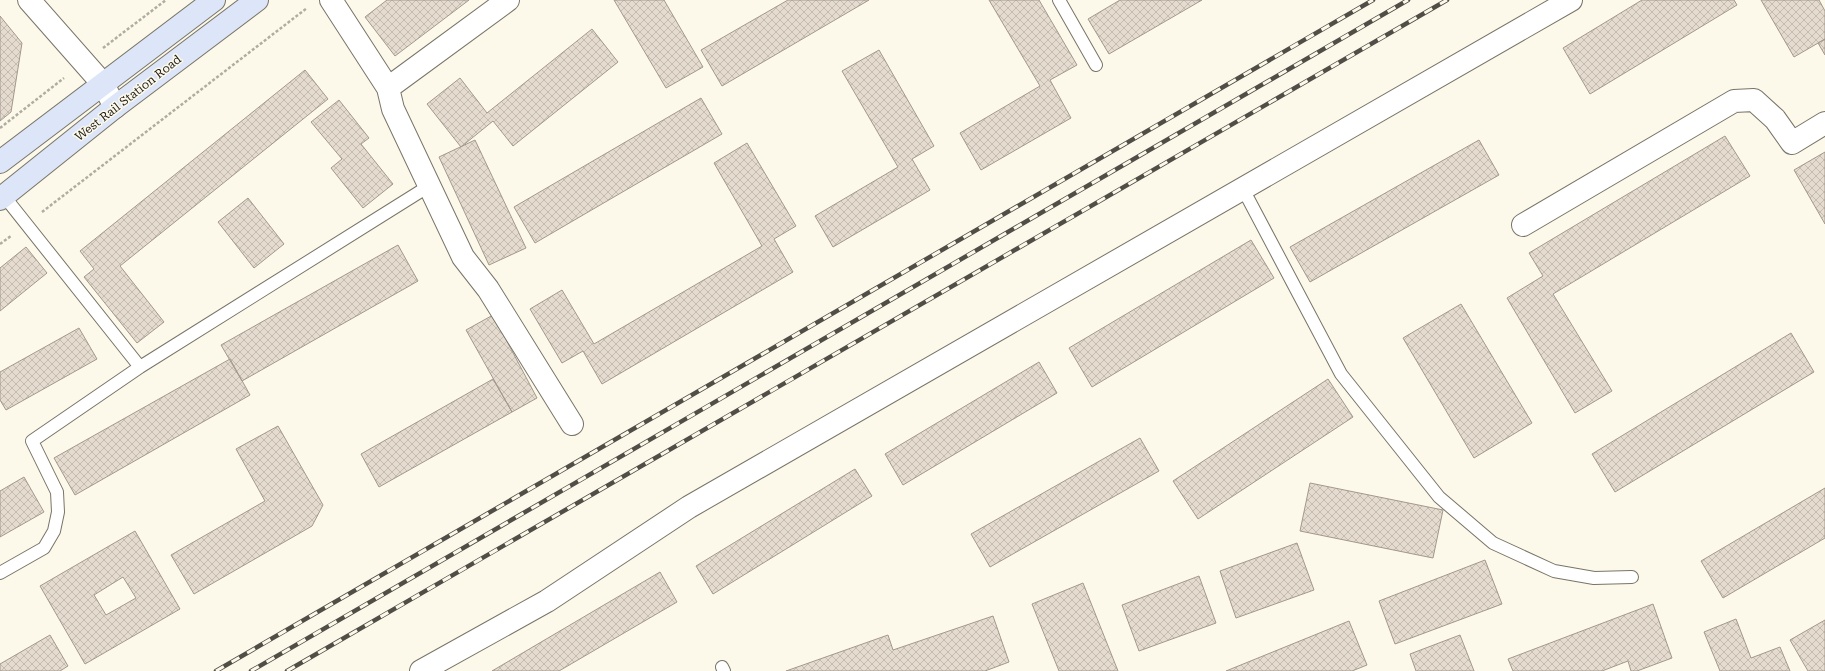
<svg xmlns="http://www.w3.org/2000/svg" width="1825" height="671" viewBox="0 0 1825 671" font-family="'Roboto Serif',serif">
  <defs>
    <pattern id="building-cross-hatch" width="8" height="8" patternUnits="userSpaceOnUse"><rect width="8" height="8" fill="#e6dbcf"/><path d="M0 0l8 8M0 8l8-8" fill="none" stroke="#c5bcb1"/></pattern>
  </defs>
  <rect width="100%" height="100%" fill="#fdf9ea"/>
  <path fill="url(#building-cross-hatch)" stroke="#a2988d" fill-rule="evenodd" d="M387 0H469L395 56 365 17Z
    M614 0H664L703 67 666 88Z
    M788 0H869L722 86 701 50Z
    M989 0H1039L1077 65 1050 80 1071 118 981 170 960 133 1040 86Z
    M1120 0H1202L1109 54 1088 19Z
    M1642 0H1734L1737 5 1590 94 1563 48Z
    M1761 0H1819L1825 11V39L1794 57Z
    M0 16 22 43 11 112 0 121Z
    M592 29 618 62 513 146 493 121 461 147 427 104 460 78 487 113Z
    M1825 39V55L1818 43Z
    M879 50 934 146 912 159 930 190 833 247 815 216 898 167 842 71Z
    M305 70 328 99 120 266 164 322 137 343 84 277 94 269 80 251Z
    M701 98 722 134 535 243 514 207Z
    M339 100 369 138 361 144 393 184 363 208 331 168 342 159 311 122Z
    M1725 136 1750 176 1553 294 1612 391 1575 413 1507 298 1543 276 1529 253Z
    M475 140 526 248 489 265 439 157Z
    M1479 140 1499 175 1310 282 1290 247Z
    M747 143 796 226 774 239 793 272 602 384 583 351 562 363 530 309 562 290 594 344 762 246 714 163Z
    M1825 152V224L1794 170Z
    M248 198 284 244 254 268 218 222Z
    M1251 240 1274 278 1092 387 1069 348Z
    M398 245 418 281 242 381 221 345Z
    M26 247 47 273 0 311V268Z
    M1461 304 1532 423 1474 458 1403 338Z
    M493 315 537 398 512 412 466 330Z
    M79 328 97 359 6 410 0 400V372Z
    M1791 333 1814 372 1615 492 1592 454Z
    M230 359 250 395 75 495 54 458Z
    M1039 362 1057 393 903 485 885 454Z
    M493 379 512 412 379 487 361 454Z
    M1328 379 1353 417 1198 519 1173 481Z
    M278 426 323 505 312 526 194 594 171 555 265 501 236 449Z
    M1140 438 1159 471 990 567 971 534Z
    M855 469 872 496 713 594 696 566Z
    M24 477 44 512 0 537V491Z
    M1310 483 1443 510 1433 558 1300 531Z
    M1825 488V538L1723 598 1701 561Z
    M135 531 180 609 85 664 40 586ZM123 577 136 598 106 615 94 595Z
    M1297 543 1314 590 1236 618 1220 571Z
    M1485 560 1502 604 1395 644 1379 601Z
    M660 572 677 602 559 671H492Z
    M1199 576 1216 623 1139 651 1122 605Z
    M1083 583 1118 671H1059L1032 604Z
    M1653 604 1672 658 1637 671H1631L1628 661 1602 671H1513L1508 659Z
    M993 616 1009 662 985 671H786L888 635 893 650Z
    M1736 619 1751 658 1780 647 1790 671H1720L1704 632Z
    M1825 620V671H1808L1790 640Z
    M1349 621 1367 665 1352 671H1226Z
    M50 635 68 666 60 671H0V664Z
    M1460 635 1474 671H1416L1410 654Z"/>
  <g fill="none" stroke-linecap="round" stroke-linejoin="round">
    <defs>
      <path id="service" d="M1059 0 1096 65
        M1243 189 1341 374 1439 497 1493 543 1554 571 1594 578 1632 577
        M4 196 140 367 429 186
        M0 573 44 548 54 531 58 512 57 492 32 441 140 367
        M722 667 724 671"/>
      <path id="minor" d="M29 0 103 84 115 107
        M331 0 388 88 393 109 463 257 488 289 572 424
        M388 88 508 0
        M1523 225 1734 101 1754 100 1775 119 1792 143 1825 123
        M421 671 547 601 689 507 1571 0"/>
      <path id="secondary" d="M0 162 214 0
        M0 199 115 107 257 0"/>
    </defs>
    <use href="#service" stroke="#787467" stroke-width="14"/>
    <use href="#minor" stroke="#787467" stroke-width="24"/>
    <use href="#secondary" stroke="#787467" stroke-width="24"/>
    <path stroke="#afaca0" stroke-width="2.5" stroke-dasharray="3 2" stroke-linecap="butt" d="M103 48 166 0
      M0 128 64 78
      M42 212 307 8
      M0 244 11 236"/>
    <use href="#service" stroke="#fff" stroke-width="12"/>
    <use href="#minor" stroke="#fff" stroke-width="22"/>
    <use href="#secondary" stroke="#dde6f8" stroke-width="22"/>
    <defs>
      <path id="rail" d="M216 671 1373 0
        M251 671 1408 0
        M287 671 1447 0"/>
    </defs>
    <use href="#rail" stroke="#504e47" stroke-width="4.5"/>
    <use href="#rail" stroke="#fdf9ea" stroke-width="3" stroke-dasharray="9" stroke-linecap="butt"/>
  </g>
  <g text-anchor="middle" stroke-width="3" stroke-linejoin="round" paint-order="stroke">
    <g font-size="12" fill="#23211c" stroke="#fdf9ea">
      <text transform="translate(128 98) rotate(-38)" y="4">West Rail Station Road</text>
    </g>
  </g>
</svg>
